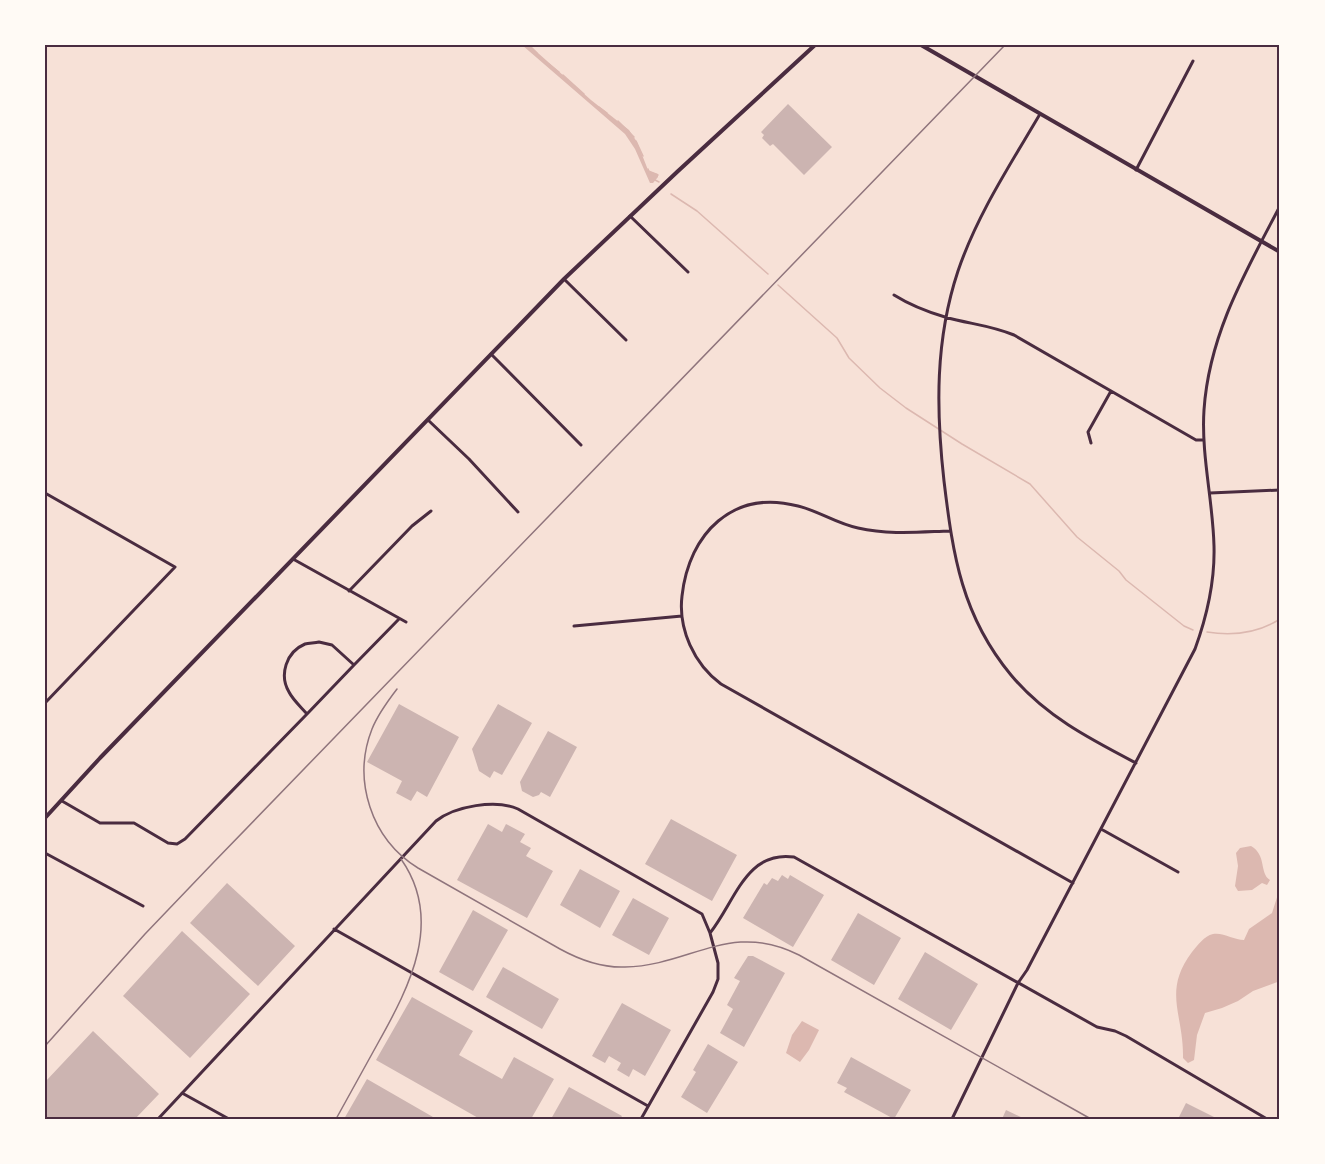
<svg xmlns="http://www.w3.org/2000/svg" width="1325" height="1164" viewBox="0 0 1325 1164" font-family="Arial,sans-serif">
  <rect width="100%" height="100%" fill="#f7e1d7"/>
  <path fill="#dcb8b0" d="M522 45H529L591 100 629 130 637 142 648 170 658 174V177L653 183H650L635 149 625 134Z
    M1251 846C1267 855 1259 873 1270 880L1267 885 1262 883 1252 890 1238 891 1235 886 1238 866 1236 853 1240 848Z
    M1280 888V981L1253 991 1238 1001 1222 1008 1205 1013 1197 1035 1194 1060 1188 1063 1183 1058C1184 1014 1162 992 1192 952 1198 945 1204 936 1213 934 1223 932 1234 940 1244 940L1249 929 1272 913Z
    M802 1021 819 1030 809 1050 800 1062 786 1053 792 1035Z"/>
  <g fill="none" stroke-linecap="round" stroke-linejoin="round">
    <path stroke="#dcb8b0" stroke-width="1.5" d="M529 45 537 53
      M549 64 559 72
      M563 75 584 94
      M599 107 607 113
      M618 121 634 137
      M636 141 643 156
      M648 169 649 172 658 175
      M655 180 659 182
      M671 194 697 211 768 274
      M778 285 837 338 849 358 880 388 906 408 962 444 1030 484 1077 537 1119 571 1126 580 1184 626 1193 630
      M1207 632C1232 636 1258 633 1280 619"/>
  </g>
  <path fill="#ccb4b1" d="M788 104 832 147 804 175 773 144 770 146 762 138 764 135 761 132Z
    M399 704 459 737 427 797 417 791 411 801 396 793 402 781 367 762Z
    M498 704 532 723 502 775 494 771 490 778 479 771 472 749Z
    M548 731 577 747 550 797 541 792 539 795 533 797 522 791 520 782Z
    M671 819 737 855 712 901 645 864Z
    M488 824 502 832 506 824 525 834 520 842 531 848 526 856 553 871 527 918 457 880Z
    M580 869 620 891 600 928 560 905Z
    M782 875 788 879 790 875 824 895 793 947 743 918 764 883 767 885 772 878 778 881Z
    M227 883 295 946 258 986 190 923Z
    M633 898 669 918 649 955 612 935Z
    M473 910 508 930 473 991 439 972Z
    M858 913 901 938 874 985 831 960Z
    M182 931 250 994 190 1058 123 996Z
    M925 952 978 984 951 1030 898 999Z
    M748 956H753L785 973 744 1047 720 1033 733 1009 727 1005 740 981 734 978Z
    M503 967 559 999 542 1029 486 997Z
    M412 997 473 1031 459 1055 502 1079 514 1057 554 1079 531 1119H480L376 1060Z
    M622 1003 671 1030 645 1076 633 1069 629 1077 617 1070 621 1063 609 1056 605 1063 592 1056Z
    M93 1031 159 1094 135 1119H45V1082Z
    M708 1044 738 1062 707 1113 681 1097 696 1072 693 1070Z
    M851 1057 911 1090 894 1119 844 1092 847 1088 837 1083Z
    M367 1079 433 1117 432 1119H344Z
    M569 1087 622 1116 620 1119H551Z
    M1186 1103 1218 1119H1178Z
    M1006 1110 1025 1119H1002Z"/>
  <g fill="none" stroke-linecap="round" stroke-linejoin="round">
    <path stroke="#4a2c40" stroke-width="3" d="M1040 114C1010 165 977 215 958 271 935 340 936 410 944 481 953 556 962 616 1011 675 1045 716 1090 739 1136 763
      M1136 170 1193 61
      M630 216 688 272
      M564 279 626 340
      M894 295C910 305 928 312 945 317 969 324 990 325 1014 335L1196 440H1204
      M491 354 581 445
      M428 420 469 459 518 512
      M1091 443 1088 432 1111 391
      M45 493 175 567 45 703
      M1210 493 1280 490
      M950 531C919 532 889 535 858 528 837 524 819 511 798 506 733 489 689 533 682 596 678 629 694 664 721 684L1073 883
      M293 559 406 622
      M349 591 412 526 431 511
      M574 626 682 616
      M319 642 332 645 354 665 307 714C301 707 293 700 289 692 279 675 286 652 305 644 309 643 315 643 319 642Z
      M354 665 399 619
      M62 801 100 823H134L168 843 177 844 185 839 307 714
      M1101 829 1178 872
      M45 853 143 906
      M334 929 648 1106
      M710 933C735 902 746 850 794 857L1097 1027 1115 1031 1126 1036 1267 1119
      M182 1093 229 1119
      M158 1119 436 821C455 806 496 799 518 809L702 914 710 933 718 963V979L713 992 641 1119
      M952 1119 1018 983 1027 970 1195 649C1207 616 1215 582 1214 546 1213 501 1201 455 1204 410 1209 334 1246 271 1280 206"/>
    <path stroke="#4a2c40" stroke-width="4" d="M921 45 1280 252
      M45 818 100 758 564 279 677 172 815 45"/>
    <path stroke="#8f747c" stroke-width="1.5" d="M397 689C387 702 378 714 372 729 352 780 371 839 418 868L560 949C580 960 601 968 625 967 690 966 730 920 799 955L1091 1119
      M45 1046 145 934 212 864 1005 45
      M336 1119C350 1094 364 1068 378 1043 410 986 444 920 401 859"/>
  </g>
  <rect width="1325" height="1164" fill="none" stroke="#fffaf5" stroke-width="93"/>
  <rect x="46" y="46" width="1232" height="1072" fill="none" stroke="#4a2c40" stroke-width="2"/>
</svg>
